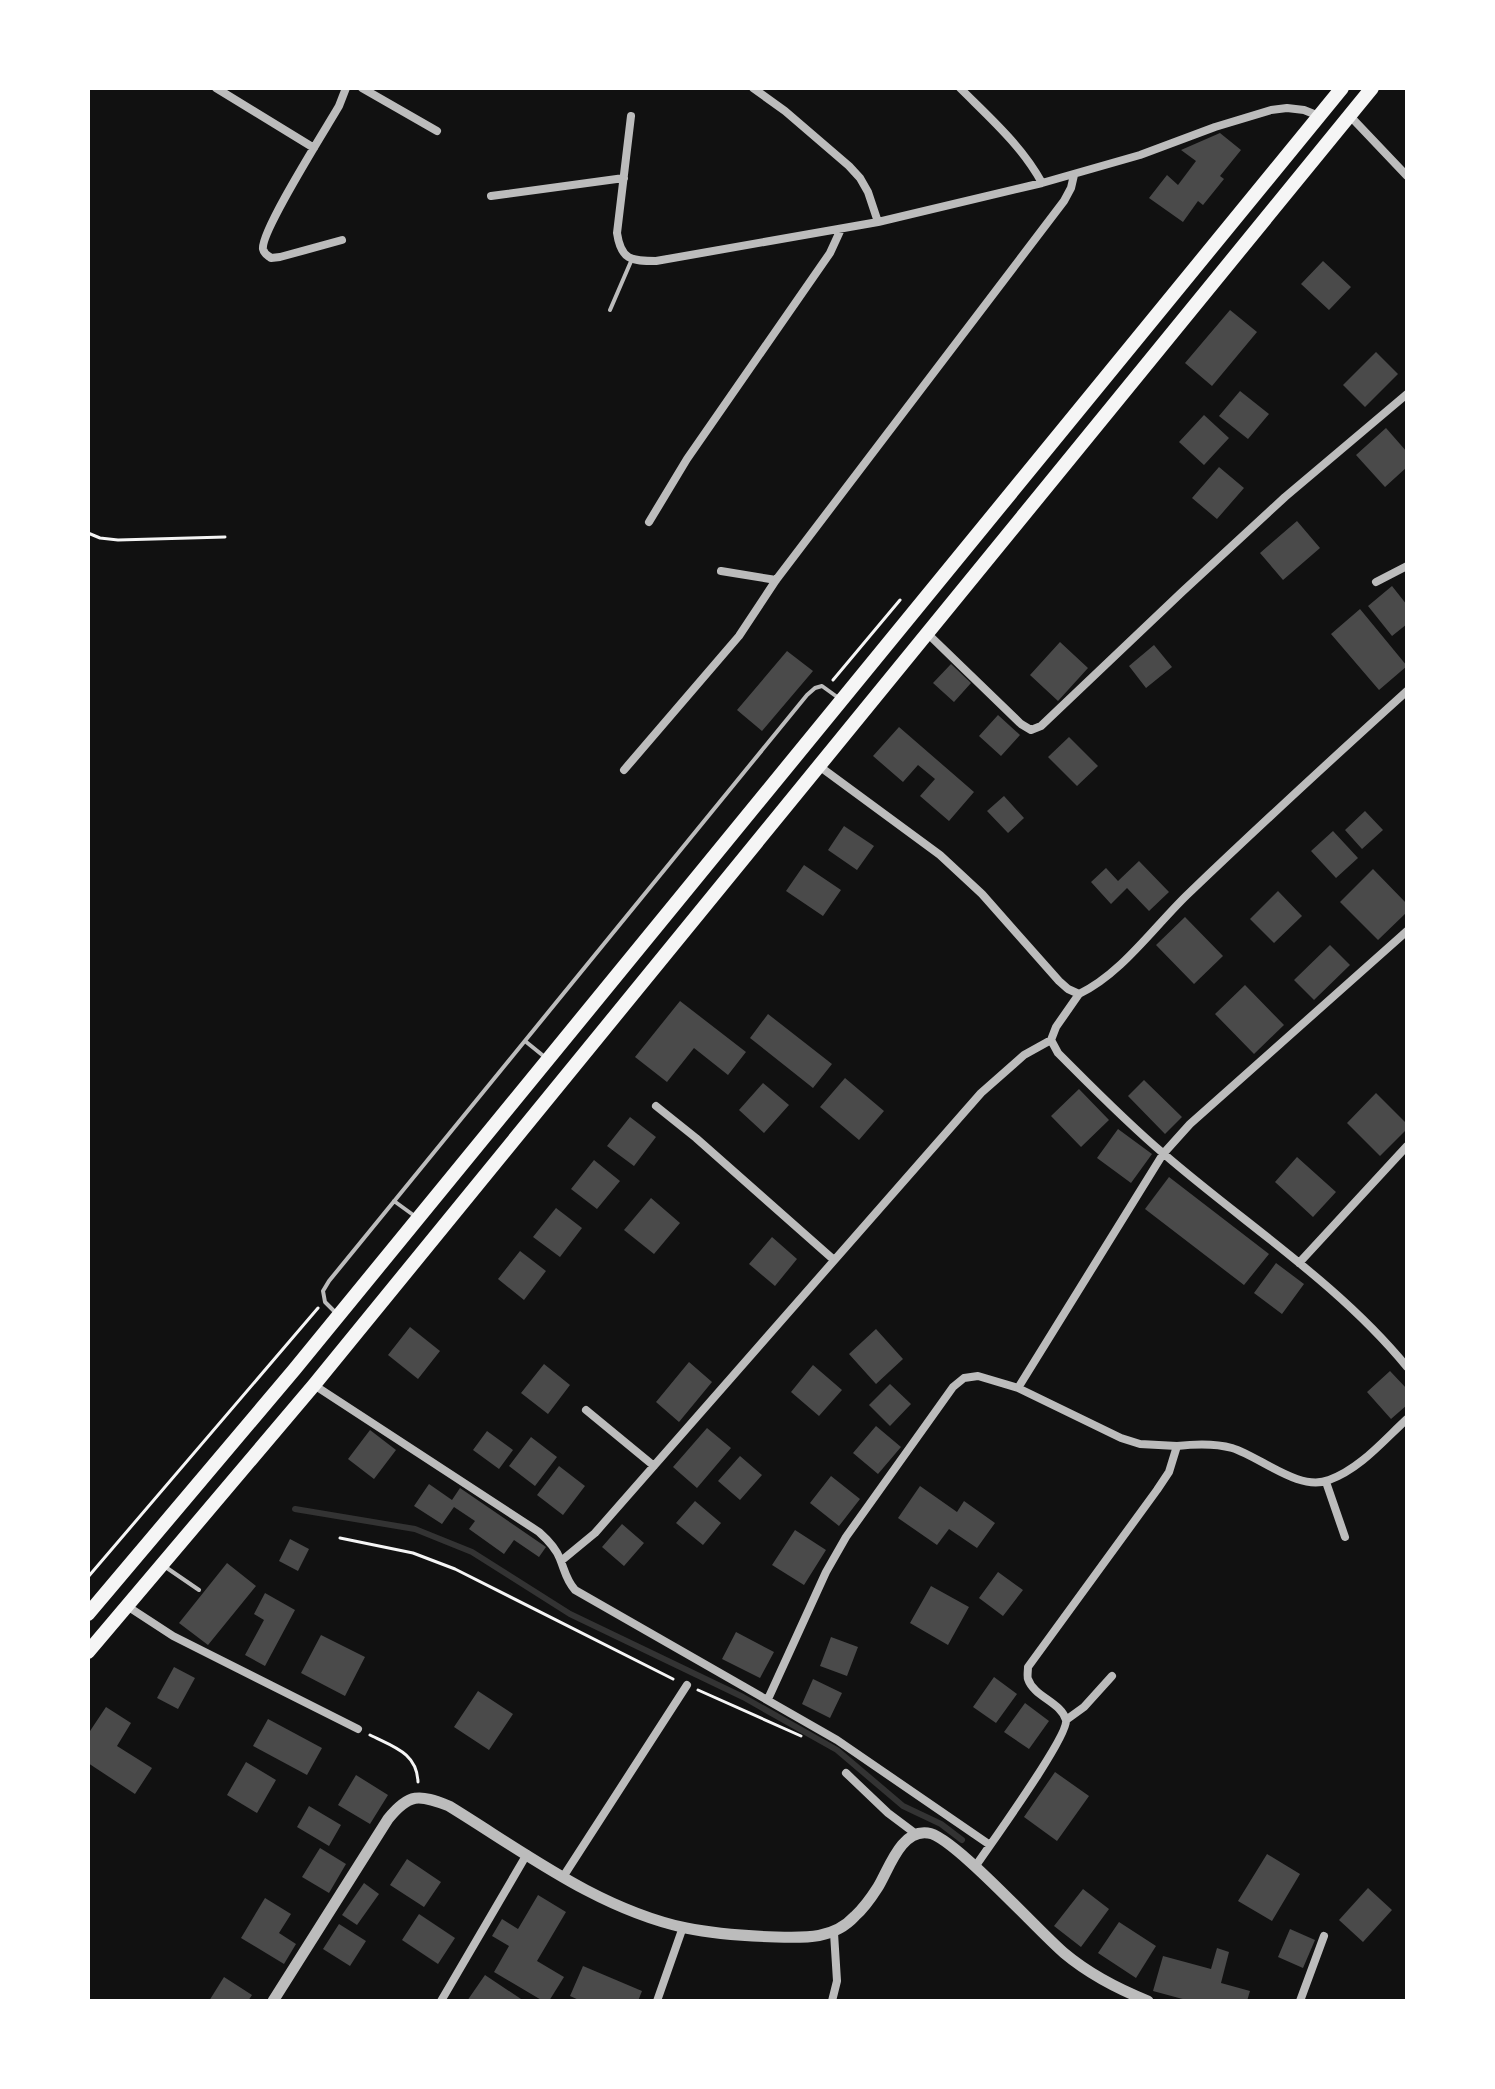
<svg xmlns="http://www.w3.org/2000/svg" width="1495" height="2089" viewBox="0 0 1495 2089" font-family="Cabin,sans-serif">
  <rect width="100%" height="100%" fill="#111"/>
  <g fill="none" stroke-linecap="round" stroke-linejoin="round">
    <path stroke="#333" stroke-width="6" d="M295 1509 415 1529 472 1552 570 1614 743 1697 837 1750 903 1806 941 1824 962 1840"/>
  </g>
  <path fill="#4a4a4a" d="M1220 133 1241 150 1220 176 1224 179 1203 205 1198 201 1183 222 1149 198 1167 175 1178 185 1196 161 1181 150Z
    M1323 261 1351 287 1329 310 1301 284Z
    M1230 310 1257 332 1212 386 1185 363Z
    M1376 352 1398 374 1365 407 1343 385Z
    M1240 391 1269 414 1248 439 1219 416Z
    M1204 415 1229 438 1204 465 1179 442Z
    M1386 428 1407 452V467L1385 487 1356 455Z
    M1219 467 1244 488 1217 519 1192 498Z
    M1297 521 1320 548 1283 580 1260 553Z
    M1392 586 1407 605V624L1392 636 1368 606Z
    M1360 609 1407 666 1379 690 1331 634Z
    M1060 642 1088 668 1058 701 1030 675Z
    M1154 645 1172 667 1146 688 1129 666Z
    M787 651 813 671 762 731 737 710Z
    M951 664 971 683 954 702 933 683Z
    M998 715 1020 735 1001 756 979 736Z
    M899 727 974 792 949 821 920 796 935 779 918 765 903 782 873 756Z
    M1069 737 1098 766 1077 786 1048 757Z
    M1004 796 1024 818 1008 833 987 811Z
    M1365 811 1383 830 1362 849 1345 830Z
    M844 826 874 846 857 870 828 850Z
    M1333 831 1358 858 1336 878 1311 851Z
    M1139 861 1169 892 1149 911 1127 888 1111 904 1091 882 1106 868 1118 881Z
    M804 865 841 890 823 916 786 891Z
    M1373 869 1407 904V912L1378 940 1340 902Z
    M1278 891 1302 916 1274 943 1250 919Z
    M1185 917 1223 956 1194 984 1156 945Z
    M1330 945 1350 965 1314 1000 1294 980Z
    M1245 985 1284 1025 1254 1054 1215 1014Z
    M680 1001 746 1052 728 1075 694 1048 667 1082 635 1057Z
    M768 1014 832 1064 813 1088 750 1038Z
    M845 1078 884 1111 859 1140 820 1107Z
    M1144 1080 1182 1117 1165 1134 1128 1096Z
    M763 1083 789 1105 764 1133 739 1110Z
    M1079 1089 1109 1120 1081 1147 1051 1116Z
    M1376 1093 1407 1124V1129L1380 1156 1347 1123Z
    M630 1117 656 1137 634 1166 607 1146Z
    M1118 1129 1152 1154 1131 1183 1097 1158Z
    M1297 1157 1336 1192 1313 1217 1275 1182Z
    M594 1160 620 1181 597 1209 571 1189Z
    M1169 1177 1269 1254 1244 1285 1145 1209Z
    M651 1198 680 1223 654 1254 624 1230Z
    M556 1208 582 1228 560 1257 533 1237Z
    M772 1237 797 1259 775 1286 749 1264Z
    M520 1251 546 1271 524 1300 498 1279Z
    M1276 1263 1304 1284 1282 1314 1254 1293Z
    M410 1327 440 1351 418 1379 388 1355Z
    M876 1329 903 1359 876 1384 849 1354Z
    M689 1362 712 1382 679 1422 656 1402Z
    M544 1364 570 1385 548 1414 521 1393Z
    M813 1365 842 1390 819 1416 791 1392Z
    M1390 1371 1407 1389V1405L1391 1419 1367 1392Z
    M890 1384 911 1404 890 1426 869 1405Z
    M876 1426 901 1447 878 1474 853 1453Z
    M707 1428 731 1448 697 1488 673 1467Z
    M370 1430 396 1450 374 1479 348 1459Z
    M487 1431 513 1450 499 1469 473 1450Z
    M531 1437 557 1457 535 1486 509 1466Z
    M740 1456 762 1475 740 1500 718 1481Z
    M559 1466 585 1486 563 1515 537 1495Z
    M831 1476 860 1499 839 1526 810 1503Z
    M429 1484 452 1500 460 1488 546 1547 539 1557 514 1540 504 1554 469 1529 475 1521 454 1507 442 1524 414 1506Z
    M920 1486 957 1512 964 1501 995 1523 977 1548 949 1529 937 1545 898 1518Z
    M695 1501 721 1523 703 1545 676 1523Z
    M622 1524 644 1543 624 1566 602 1547Z
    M795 1530 826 1550 804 1585 772 1565Z
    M290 1539 309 1549 298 1571 279 1561Z
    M227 1563 256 1586 208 1645 179 1623Z
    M998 1572 1023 1590 1003 1616 979 1598Z
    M931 1586 969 1607 948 1645 910 1623Z
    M265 1593 295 1610 265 1666 245 1655 264 1620 254 1614Z
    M736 1632 774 1652 760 1678 722 1659Z
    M321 1635 365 1657 345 1696 301 1673Z
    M831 1637 858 1647 847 1676 820 1666Z
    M174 1667 195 1678 178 1709 157 1698Z
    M994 1677 1017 1694 996 1723 973 1707Z
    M813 1679 842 1693 830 1718 802 1704Z
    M478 1691 513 1714 489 1750 454 1727Z
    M1025 1703 1049 1721 1029 1749 1004 1732Z
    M106 1707 131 1723 117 1746 152 1768 135 1794 88 1763V1734Z
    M268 1719 322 1748 307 1775 253 1746Z
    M246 1762 276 1780 257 1813 227 1795Z
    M1055 1772 1089 1796 1057 1841 1024 1817Z
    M356 1775 388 1795 370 1824 338 1805Z
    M309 1806 341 1825 329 1846 297 1827Z
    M320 1848 346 1864 329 1893 302 1877Z
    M1267 1854 1300 1874 1272 1921 1238 1901Z
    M407 1859 441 1882 424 1907 390 1885Z
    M364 1883 379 1894 357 1925 342 1915Z
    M1368 1888 1392 1910 1363 1942 1339 1920Z
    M1083 1889 1109 1909 1081 1947 1054 1926Z
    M538 1895 566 1912 537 1961 564 1977 549 2001H543L494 1972 509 1946 492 1936 502 1919 518 1929Z
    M265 1898 291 1914 279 1933 296 1944 284 1964 241 1938Z
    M419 1914 455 1938 438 1964 402 1940Z
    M1119 1922 1156 1946 1136 1978 1098 1953Z
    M339 1924 366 1941 350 1966 323 1949Z
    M1290 1929 1315 1940 1303 1968 1278 1957Z
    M1217 1948 1229 1952 1221 1983 1250 1991 1247 2001H1190L1153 1991 1163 1956 1211 1969Z
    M583 1966 642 1991 638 2001H581L570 1996Z
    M485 1975 524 2001H467Z
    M224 1977 252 1995 248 2001H209Z"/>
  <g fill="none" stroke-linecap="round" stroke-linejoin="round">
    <path stroke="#f5f5f5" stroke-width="3" d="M88 533 100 538 118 540 225 537
      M833 680 900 600
      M340 1538 413 1553 455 1569 673 1679
      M88 1577 318 1308
      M698 1690 801 1736
      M370 1735C394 1747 417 1753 418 1782"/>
    <path stroke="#bcbcbc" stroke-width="4" d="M610 310 632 259
      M525 1041 546 1058
      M394 1201 416 1217
      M336 1313 325 1302 323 1291 329 1281 807 695 815 688 822 686 840 699
      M164 1566 199 1590"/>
    <path stroke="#bcbcbc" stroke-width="8" d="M216 88 314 148
      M362 88 437 131
      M753 88 785 111 849 166 860 178 868 192 878 222
      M960 88C990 118 1022 146 1042 183
      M631 116 617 233C621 260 631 261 656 261L878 222 1042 183 1140 155 1215 127 1271 110 1287 108 1304 110 1319 116
      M1350 116 1407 176
      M491 196 624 178
      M342 240 280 257 271 258C267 255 264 254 263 249 260 232 327 127 339 106L346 88
      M649 522 687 459 830 253 841 229
      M721 571 776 580
      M1376 582 1407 566
      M928 634 1021 724 1031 730 1041 726 1182 592 1285 497 1407 394
      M819 766 940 855 982 894 1059 981 1068 989 1079 994C1121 974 1153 928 1187 895 1259 826 1333 758 1407 691
      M624 770 739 636 776 580 1064 201 1071 188 1074 175
      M1051 1040 1058 1053C1092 1087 1127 1123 1164 1154 1245 1224 1339 1284 1407 1367
      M656 1106 696 1138 834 1260
      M1299 1263 1407 1146
      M314 1385 539 1532C548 1540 556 1548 560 1559 565 1571 566 1580 575 1590L837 1740 990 1845
      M1018 1388 1121 1438 1140 1444 1177 1446
      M586 1410 654 1466
      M1326 1482 1345 1537
      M561 1561 595 1533 981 1093 1024 1055 1051 1040 1056 1027 1079 994
      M127 1606 173 1636 358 1729
      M768 1699 826 1572 846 1537 953 1387 964 1378 978 1376 1018 1388 1163 1154 1190 1124 1407 931
      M1066 1720 1084 1707 1112 1676
      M846 1773 888 1813 916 1834
      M975 1867C989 1846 1069 1736 1066 1720 1061 1702 1034 1697 1028 1679 1027 1677 1028 1670 1028 1667L1157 1490 1169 1472 1177 1446C1195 1444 1214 1443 1232 1448 1261 1457 1299 1492 1329 1480 1360 1469 1384 1440 1407 1419
      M563 1877 687 1685
      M441 2001 527 1854
      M657 2001 683 1927
      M832 2001 837 1981 834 1933
      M1300 2001 1324 1936"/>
    <path stroke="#bcbcbc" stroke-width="11" d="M273 2001 388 1819C409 1793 419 1794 449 1806 524 1852 598 1909 686 1928 715 1934 746 1936 776 1937 806 1938 834 1939 855 1916 864 1908 871 1898 878 1887 889 1869 901 1829 928 1833 952 1835 1039 1932 1064 1953 1089 1974 1118 1989 1148 2001"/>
    <path stroke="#f5f5f5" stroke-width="14" d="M88 1614 294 1370 1342 88
      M88 1652 314 1385 1372 88"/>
  </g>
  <rect width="1495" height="2089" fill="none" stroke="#ffffff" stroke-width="180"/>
</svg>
